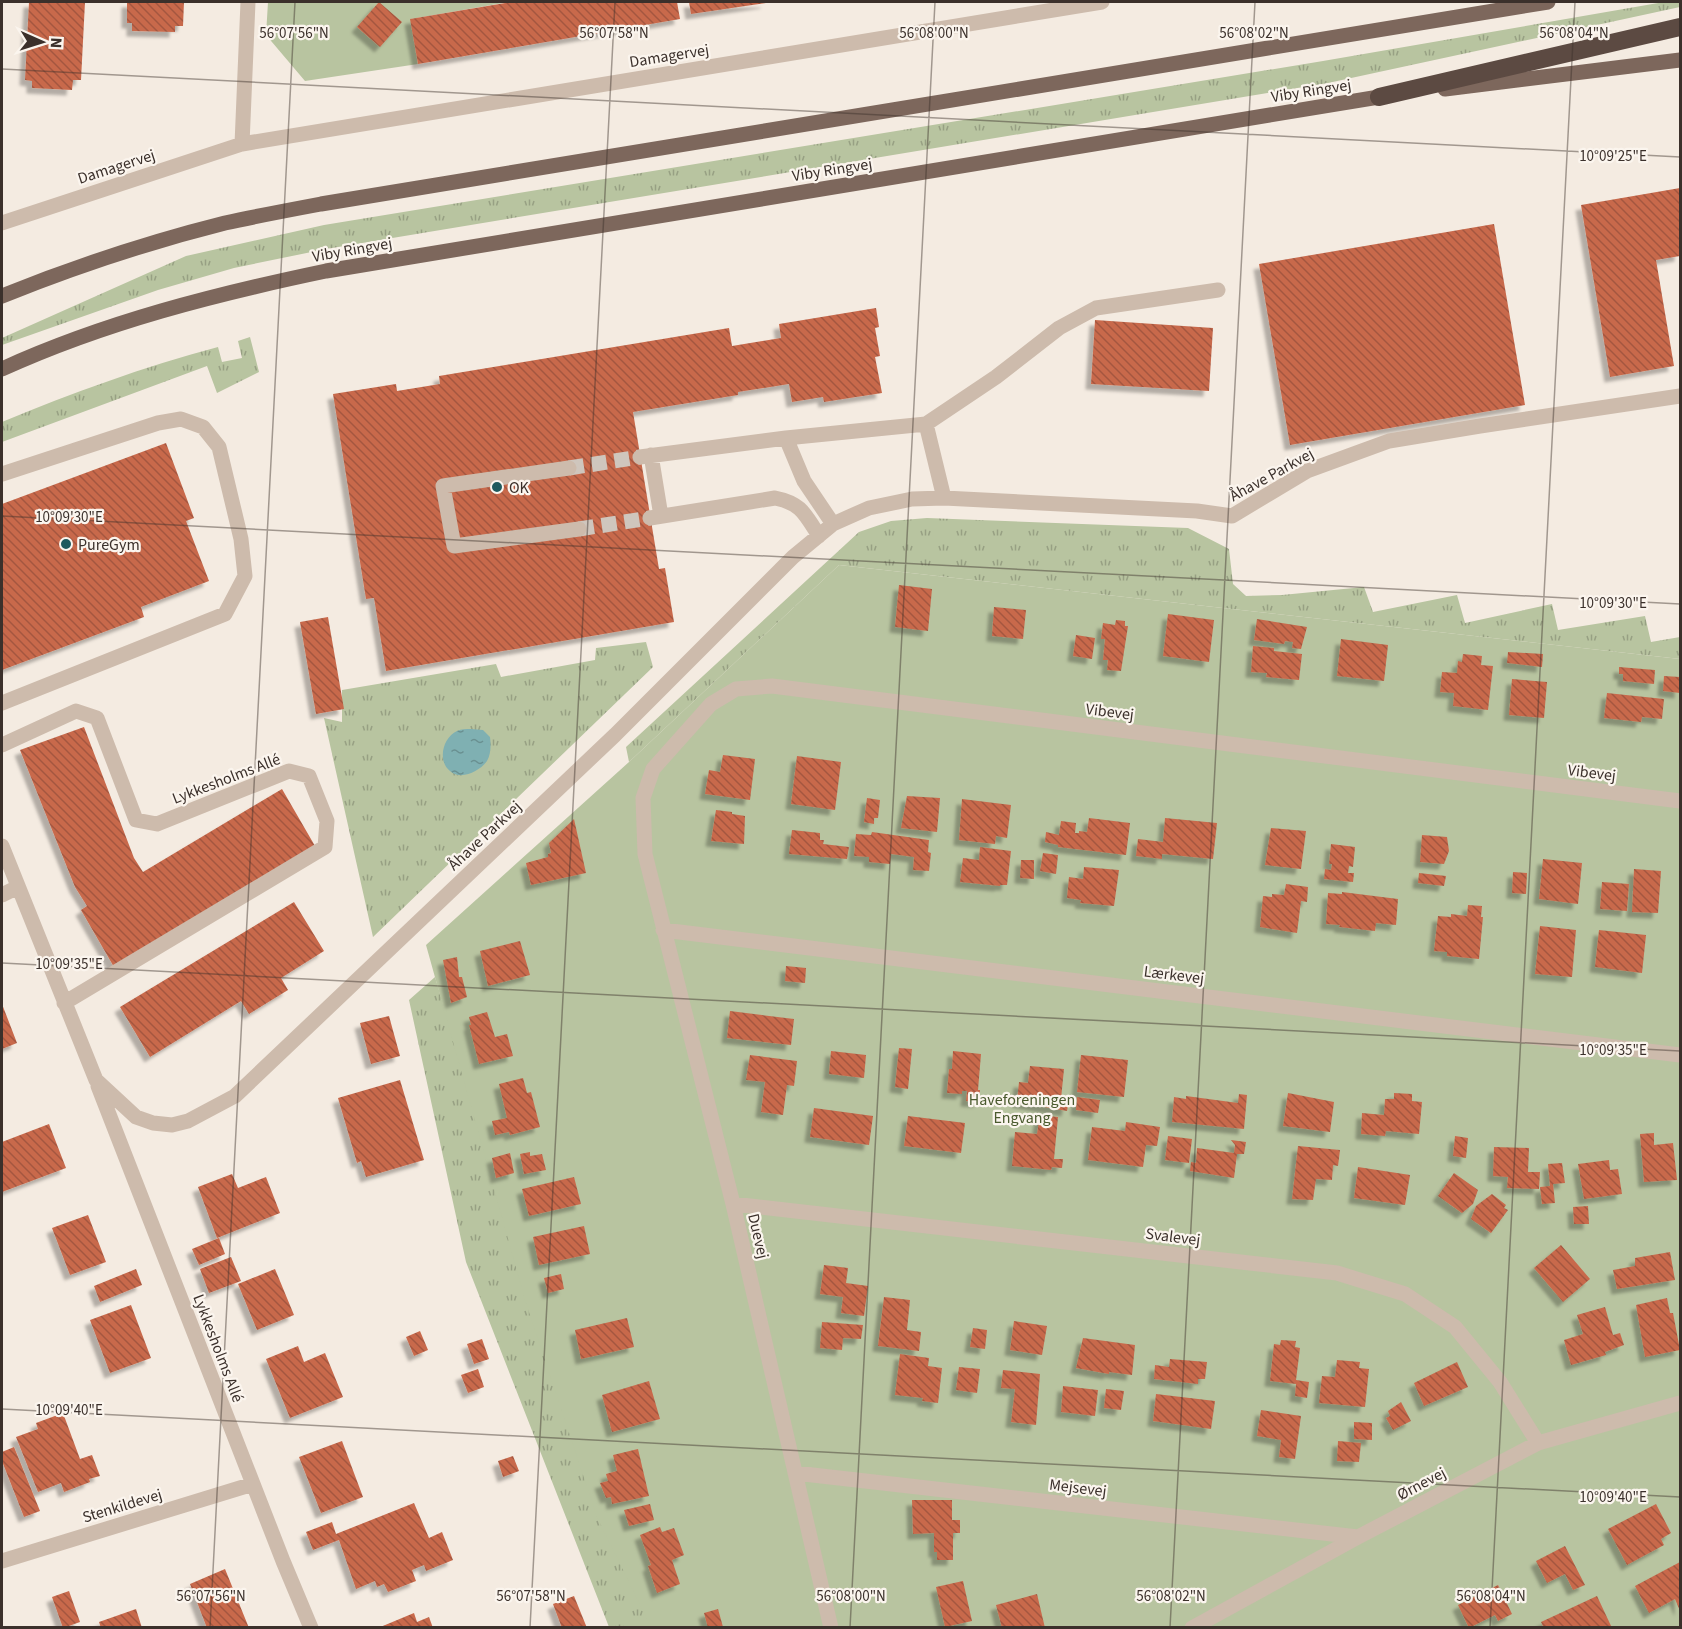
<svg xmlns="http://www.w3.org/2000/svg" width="1682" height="1629" viewBox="0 0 1682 1629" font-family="'Source Sans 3',sans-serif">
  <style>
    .grass { fill: url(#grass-tufts) }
    .green { fill: #b8c4a0 }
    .water { fill: url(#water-ripples) }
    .building { fill: url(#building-back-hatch); filter: url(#shadow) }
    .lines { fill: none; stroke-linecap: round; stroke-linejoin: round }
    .minor-tunnel { stroke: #cfc6bd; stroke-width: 15; stroke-dasharray: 15 8; stroke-linecap: butt }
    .minor { stroke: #cdbbac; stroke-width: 15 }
    .major { stroke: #7d675c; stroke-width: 15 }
    .highway { stroke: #5c4a42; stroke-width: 18 }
    .ticks { fill: none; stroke: #3b302b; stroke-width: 1.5; stroke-opacity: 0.45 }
    .poi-dot { fill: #1f5a5e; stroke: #fbf5ee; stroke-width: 2 }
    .labels { text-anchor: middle; stroke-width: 4.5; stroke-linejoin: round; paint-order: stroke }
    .street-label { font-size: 16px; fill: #3b302b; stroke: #fbf5ee }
    .poi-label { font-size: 16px; fill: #3b302b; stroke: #fbf5ee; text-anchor: start }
    .park-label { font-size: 16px; fill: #4a5a2e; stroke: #fbf5ee }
    .ticks-label { font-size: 15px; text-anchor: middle; fill: #3b302b; stroke: #fbf5ee; stroke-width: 4.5; stroke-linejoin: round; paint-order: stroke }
  </style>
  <defs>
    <pattern id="grass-tufts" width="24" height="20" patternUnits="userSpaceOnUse" patternTransform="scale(1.5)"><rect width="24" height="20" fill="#b8c4a0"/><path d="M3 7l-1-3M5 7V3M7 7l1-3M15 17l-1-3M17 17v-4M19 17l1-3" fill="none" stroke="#97a083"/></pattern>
    <pattern id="water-ripples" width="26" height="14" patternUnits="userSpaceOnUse" patternTransform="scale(1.5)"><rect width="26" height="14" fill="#7fb0b2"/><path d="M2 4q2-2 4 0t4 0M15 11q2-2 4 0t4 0" fill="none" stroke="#699091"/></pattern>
    <pattern id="building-back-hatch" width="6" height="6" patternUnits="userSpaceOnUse" patternTransform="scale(1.5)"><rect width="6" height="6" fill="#c8694b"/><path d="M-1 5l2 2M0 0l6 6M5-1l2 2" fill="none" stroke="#a4573f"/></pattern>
    <filter id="shadow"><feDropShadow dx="-5.5" dy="5.5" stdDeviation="1.5" flood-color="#0004"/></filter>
  </defs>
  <rect width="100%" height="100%" fill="#f4ebe1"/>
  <path class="grass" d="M1664 2H1680V7L1328 83 326 249 234 268 158 290 2 345V338L186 256 324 225 1323 61Z
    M250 337 259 372 217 393 207 366 2 442V422C72 393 143 367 218 347L222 362 242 358 238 341Z
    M927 518 1188 528 1229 549 1233 584 1246 596 1282 595 1364 587 1373 612 1457 595 1465 623 1552 604 1558 630 1645 616 1651 642 1680 637V659L839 565 629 762 626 747 859 532 891 521Z
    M646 642 653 667 373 937 324 718 342 722V690L496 664 501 677 595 660 596 648Z
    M435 977 534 1308 674 1627H609L466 1262 409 1000Z"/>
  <path class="green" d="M268 2H509L411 19 418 64 305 81 266 35Z
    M839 565 1680 659V1627H651L597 1517 526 1303 426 945 629 762Z"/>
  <path class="water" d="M471 729 483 730 490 737C491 745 491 754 487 761 480 771 461 781 450 771 437 761 443 737 457 731 461 729 467 729 471 729Z"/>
  <path class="building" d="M29 2H85L81 80H73L72 90 32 88V81L25 80Z
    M127 2H184L183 26H175V32L132 31V23H127Z
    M379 2 402 22 380 47 357 27Z
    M511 2H677L680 19 418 64 410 19Z
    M689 2H766V3L691 14Z
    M1680 188V256L1656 260 1674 366 1610 377 1581 205Z
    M1494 224 1525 405 1290 445 1259 264Z
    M876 308 879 327 875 328 880 356 875 357 882 393 824 402 823 397 792 402 789 384 738 392V395L633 412 659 569 665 568 674 622 386 671 374 598 366 599 333 394 396 384 397 391 440 384 439 376 729 328 732 346 781 338 779 324Z
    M1095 320 1213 328 1209 391 1091 384Z
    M166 443 194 518 186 521 209 581 141 607 144 617 2 670V504Z
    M899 585 932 589 928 631 895 627Z
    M994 607 1026 610 1023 639 992 636Z
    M1168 614 1214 620 1209 662 1163 656Z
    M328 617 344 709 316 714 300 622Z
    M1257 619 1307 627 1301 649 1292 648 1293 642 1285 641 1284 644 1254 640Z
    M1116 620 1125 621V626H1128L1121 671 1107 670 1108 660H1103L1105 639H1101L1103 623 1115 625Z
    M1076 635 1095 638 1092 659 1073 656Z
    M1341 639 1388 645 1384 681 1337 676Z
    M1253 646 1274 648V651L1302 654 1299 680 1266 677 1267 673 1251 672Z
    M1508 652 1543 654 1542 667 1507 663Z
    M1463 654 1482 656 1481 665 1493 666 1488 710 1453 706 1454 693 1440 692 1442 672 1457 673 1458 661 1462 662Z
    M1619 667 1655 670 1654 684 1623 681V674H1619Z
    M1664 676 1680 677V693L1663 691Z
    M1512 679 1547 682 1544 718 1509 715Z
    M1607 693 1664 699 1662 719 1642 717 1641 722 1604 718Z
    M84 727 134 858 143 872 282 789 315 846 114 967 81 910 87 906 75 887 20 750Z
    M723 755 755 759 750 800 705 794 709 770 720 772Z
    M797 756 841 762 835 810 791 804Z
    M907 796 940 798 937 832 901 828Z
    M867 798 880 800 878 818H874V824L864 822Z
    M962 799 1011 805 1007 838 996 836 995 844 959 840Z
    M716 810 732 812V814L745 816 744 844 711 841Z
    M1089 818 1130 823 1126 855 1058 847V845L1045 842 1046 832 1059 835 1061 821 1076 823 1075 833H1079V831L1087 832Z
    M1165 818 1217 823 1213 859 1162 854V859L1136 856 1138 839 1163 842Z
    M574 819 586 873 531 885 526 863 548 857V854L551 853 549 843Z
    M1271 828 1306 831 1301 869 1265 865Z
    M792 830 820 833V840H824L823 844 849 847 847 859 789 854Z
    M872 832 929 840 928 852 931 853 929 871 913 870 914 857 891 854 890 864 869 862V857L854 856 856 834 871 835Z
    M1422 835 1447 837 1449 851 1444 864 1420 862Z
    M1331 844 1355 847 1353 867 1349 866 1348 873H1354L1353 882 1324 879 1325 869 1331 870 1332 864H1329Z
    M980 847 1011 851 1007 885H1000V886L960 882 963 858 979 860Z
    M1043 853 1058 855 1056 874 1040 871Z
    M1543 859 1582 863 1578 904 1539 899Z
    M1021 860H1034V879L1020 878Z
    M1084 867 1119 870 1114 906 1080 903 1081 900 1067 898 1069 877 1083 879Z
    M1634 869 1661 871 1658 913 1632 912Z
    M1513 872 1527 873 1526 894 1512 893Z
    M1419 873 1446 876 1444 886 1418 883Z
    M1602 882 1629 884 1627 911 1600 909Z
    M1286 884 1308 887 1307 902 1301 901 1297 933 1260 927 1263 896 1272 897V894L1284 895Z
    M1342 892 1398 899 1396 925 1376 923 1375 931 1339 927 1340 925 1326 924 1328 893 1342 894Z
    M294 902 324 951 281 978 288 990 249 1014 241 1001 150 1057 120 1007Z
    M1468 905 1482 906 1481 917H1483L1479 959 1447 956V952L1434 951 1438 916 1451 917V914L1467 916Z
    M1540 926 1576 930 1572 977 1535 974Z
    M1599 930 1646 935 1642 973 1595 967Z
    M520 941 530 975 488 986 480 951Z
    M457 957 459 977H462L467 997 451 1003 443 960Z
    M786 966 806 968 805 983 785 981Z
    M2 1004 17 1043 2 1049Z
    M730 1011 794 1019 791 1045 727 1038Z
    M487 1012 495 1037 507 1034 513 1056 479 1064 469 1025H471L469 1017Z
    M389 1016 400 1056 371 1064 360 1023Z
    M899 1048 912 1049 908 1089 895 1087Z
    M831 1051 866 1055 864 1078 829 1074Z
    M953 1051 981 1054 978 1090H980L979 1102 966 1101 967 1091H962V1094L947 1093 949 1069H952Z
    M750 1055 797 1061 794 1086 787 1085 783 1115 761 1112 765 1082 746 1080Z
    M1081 1055 1128 1060 1124 1097 1077 1092Z
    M1030 1066 1064 1069 1061 1099 1069 1100 1067 1111 1017 1102 1019 1082 1028 1083Z
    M523 1078 527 1093 531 1092 540 1127 510 1135 509 1132 495 1135 492 1121 507 1118 499 1084Z
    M400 1080 424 1160 366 1177 361 1161 357 1163 338 1098Z
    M1288 1093 1334 1102 1330 1132 1283 1126Z
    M1394 1093 1412 1094V1101L1422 1102 1419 1134 1386 1131 1385 1136 1361 1134 1362 1113 1384 1115 1385 1099H1394Z
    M1239 1094 1247 1095 1244 1129 1172 1122 1174 1097 1186 1099V1096L1238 1103Z
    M1077 1097 1100 1100 1098 1113 1076 1110Z
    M814 1108 873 1116 869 1145 810 1137Z
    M1040 1115 1058 1117 1054 1159H1063L1062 1168 1052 1167 1051 1170 1012 1166 1015 1132 1037 1134Z
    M908 1116 965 1123 961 1153 904 1146Z
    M1126 1122 1160 1127 1157 1146 1146 1145 1143 1167 1088 1160 1092 1127 1125 1131Z
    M49 1124 66 1168 2 1192V1142Z
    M1654 1133V1145L1673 1143 1677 1180 1644 1182 1640 1134Z
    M1168 1136 1192 1139 1189 1163 1165 1160Z
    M1455 1136 1468 1138 1466 1158 1453 1156Z
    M1231 1140 1246 1142 1244 1154H1237L1234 1178 1190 1171 1191 1162 1196 1163 1197 1148 1234 1153 1235 1145Z
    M1298 1146 1340 1150 1338 1166 1333 1165 1332 1180 1316 1179 1313 1200 1292 1199Z
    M1494 1147 1529 1148 1528 1172H1540L1539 1189 1507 1188 1508 1177 1493 1176Z
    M530 1152V1156L542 1154 546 1170 524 1174 520 1154Z
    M510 1153 514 1173 496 1178 492 1158Z
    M1609 1160 1610 1170 1618 1169 1622 1194 1584 1199 1578 1164Z
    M1562 1163 1565 1183 1553 1184 1555 1203 1542 1204 1540 1187 1550 1186 1548 1164Z
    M1358 1167 1410 1175 1405 1205 1354 1198Z
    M1454 1173 1478 1190 1473 1204 1462 1213 1438 1196Z
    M232 1174 238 1188 266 1177 280 1213 217 1238 198 1187Z
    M574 1177 581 1204 529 1216 522 1189Z
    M1492 1194 1506 1205 1504 1208 1508 1210 1491 1233 1471 1219 1476 1206Z
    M1588 1206 1589 1224H1574L1573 1207Z
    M88 1215 106 1262 70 1275 52 1228Z
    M584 1226 590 1254 539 1265 533 1237Z
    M219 1238 225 1254 199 1265 192 1249Z
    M1561 1245 1590 1279 1563 1302 1534 1268Z
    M1670 1252 1675 1280 1617 1289 1613 1270 1635 1266V1258Z
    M231 1257 241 1281 209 1293 200 1269Z
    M824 1265 848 1268 846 1283 868 1286 864 1316 841 1313 843 1297 820 1294Z
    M136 1269 142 1285 100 1302 94 1286Z
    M275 1269 294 1315 257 1330 238 1284Z
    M561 1274 564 1289 548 1293 544 1278Z
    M884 1297 910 1300 907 1330 921 1332 919 1351 878 1346Z
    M1667 1298 1670 1313H1673L1680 1350 1645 1357 1636 1305Z
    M131 1305 151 1358 110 1373 90 1320Z
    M1605 1307 1613 1335 1620 1333 1624 1345 1605 1352 1606 1355 1571 1365 1564 1340 1583 1334 1577 1315Z
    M627 1318 634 1347 581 1359 575 1330Z
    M1014 1321 1047 1326 1042 1355 1010 1350Z
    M822 1322 863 1325 861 1339 843 1338 842 1350 820 1348Z
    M973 1328 987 1330 985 1349 970 1347Z
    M420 1331 428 1350 414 1356 406 1337Z
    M1083 1338 1135 1345 1132 1375 1109 1372V1374L1076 1368Z
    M482 1339 489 1359 474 1364 467 1344Z
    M1281 1340 1296 1341 1295 1347 1300 1348 1296 1380 1309 1382 1307 1398 1295 1396 1296 1384 1270 1381 1274 1344 1280 1345Z
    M298 1346 304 1362 325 1353 343 1397 290 1418 266 1359Z
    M900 1354 929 1358 928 1366 942 1368 938 1403 922 1401 923 1398 895 1395Z
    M1170 1359 1207 1362 1205 1379H1198V1384L1154 1379 1155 1365 1169 1367Z
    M1337 1360 1360 1362 1359 1368 1369 1369 1365 1407 1319 1403 1322 1376 1335 1377Z
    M1457 1362 1468 1387 1424 1406 1414 1383Z
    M959 1367 980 1369 977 1393 956 1390Z
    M478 1369 484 1387 468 1393 461 1375Z
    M1003 1370 1040 1374 1036 1425 1011 1422 1015 1389 1001 1388Z
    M649 1381 660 1419 612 1432 602 1395Z
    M1063 1386 1098 1390 1095 1416 1061 1412Z
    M1106 1389 1124 1391 1121 1410 1104 1408Z
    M1156 1394 1215 1401 1211 1429 1153 1421Z
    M1401 1402 1411 1421 1393 1430 1386 1418 1390 1416 1388 1411Z
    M1261 1410 1301 1416 1295 1459 1279 1457 1281 1440 1257 1436Z
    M63 1413 80 1459 92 1455 100 1476 89 1479 90 1482 64 1492 61 1483 38 1492 16 1437 38 1429 36 1423Z
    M1354 1422 1372 1423V1440L1354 1439Z
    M342 1441 363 1497 321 1513 299 1457Z
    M1338 1441 1361 1443 1359 1462 1337 1461Z
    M14 1447 40 1511 24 1517 2 1461V1452Z
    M638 1449 649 1496 612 1504 611 1497 606 1498 600 1483 608 1481 606 1474 617 1471 613 1455Z
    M513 1456 519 1471 503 1477 498 1461Z
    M912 1500H952V1520H960V1533H953V1560H937V1552H934V1533L913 1534Z
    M414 1503 429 1538 442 1532 453 1560 426 1571 424 1565 412 1570 416 1581 388 1592 384 1584 377 1587 375 1581 356 1589 339 1540 313 1550 306 1532 332 1522 336 1534Z
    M650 1504 654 1520 629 1526 624 1510Z
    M1656 1504 1671 1533 1661 1539 1664 1545 1627 1565 1608 1529Z
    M660 1527 662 1532 674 1528 684 1555 672 1560 680 1584 657 1593 648 1566 651 1565 640 1535Z
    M1565 1546 1585 1585 1573 1590 1565 1574 1547 1583 1536 1561Z
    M1680 1562V1611L1675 1599 1649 1613 1635 1586Z
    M225 1569 249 1628H207L190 1584Z
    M963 1581 972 1621 945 1627 936 1587Z
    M1498 1585 1512 1614 1498 1621 1495 1615 1469 1628 1458 1605Z
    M69 1591 80 1622 63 1628 52 1597Z
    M1037 1594 1045 1628H1002L996 1605Z
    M574 1596 587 1628H562L553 1604Z
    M1597 1596 1612 1628H1544L1541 1622Z
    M136 1609 142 1628H101L99 1622Z
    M718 1609 723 1627 708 1628 704 1613Z
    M414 1613 417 1622 429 1617 433 1628H378Z"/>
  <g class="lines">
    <path class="minor-tunnel" d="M569 468 640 457
      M579 529 650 518"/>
    <path class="minor" d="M242 144 248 2
      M2 223 242 144 1102 2
      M926 424 944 498
      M651 455 661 516
      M640 457 786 438
      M569 468 443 486 454 546 579 529
      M2 474 158 423 181 419 203 427 219 447 241 539 245 576 225 614 2 703
      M650 518 775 498C801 503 805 514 819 536
      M833 524 804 481 786 438 926 424 996 377 1059 328 1096 308 1218 290
      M2 745 76 711 97 718 136 820 157 824 289 771 309 776 327 821 325 847 64 1003
      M2 846 96 1080 136 1117 153 1123 172 1125 188 1121 235 1096 615 735 793 557 833 524 869 508 912 499 944 498 1197 511 1232 516 1307 471 1389 441 1480 426 1680 396
      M2 895 18 887
      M663 930 1680 1055
      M98 1086 283 1561 311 1628
      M733 1204 1337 1273 1405 1294 1455 1327 1500 1382 1538 1443
      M795 1473 1358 1537
      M2 1561 253 1484
      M831 1628 733 1204 645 854 643 798 653 769 711 704 736 689 772 686 1680 801
      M1192 1628 1358 1537 1538 1443 1680 1403"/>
    <path class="major" d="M1445 89 1680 60
      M2 296C74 267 149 242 225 223 257 216 289 210 321 204L1548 2
      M2 369C105 322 216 294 326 271L1391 95"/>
    <path class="highway" d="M1379 97 1680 27"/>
  </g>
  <path class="ticks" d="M2 69 1680 157M2 516 1680 604M2 963 1680 1051M2 1409 1680 1497M210 1628 295 2M530 1628 615 2M850 1628 935 2M1170 1628 1255 2M1490 1628 1575 2"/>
  <g class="poi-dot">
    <circle cx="497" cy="487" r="6"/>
    <circle cx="66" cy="544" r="6"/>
  </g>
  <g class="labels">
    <g class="street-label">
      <text transform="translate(669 55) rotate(-9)" y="6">Damagervej</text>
      <text transform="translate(1311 90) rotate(-9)" y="6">Viby Ringvej</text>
      <text transform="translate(116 166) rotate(-18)" y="6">Damagervej</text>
      <text transform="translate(832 169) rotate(-9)" y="6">Viby Ringvej</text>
      <text transform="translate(352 249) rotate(-10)" y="6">Viby Ringvej</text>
      <text transform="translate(1271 474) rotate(-29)" y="6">Åhave Parkvej</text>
      <text transform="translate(1110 711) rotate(7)" y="6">Vibevej</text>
      <text transform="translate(1592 772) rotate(7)" y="6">Vibevej</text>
      <text transform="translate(226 778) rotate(-21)" y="6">Lykkesholms Allé</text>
      <text transform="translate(484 835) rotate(-43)" y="6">Åhave Parkvej</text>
      <text transform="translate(1174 974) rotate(7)" y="6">Lærkevej</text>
      <text transform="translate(759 1236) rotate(77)" y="6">Duevej</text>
      <text transform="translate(1173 1236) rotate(7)" y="6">Svalevej</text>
      <text transform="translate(219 1348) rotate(69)" y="6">Lykkesholms Allé</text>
      <text transform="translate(1421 1483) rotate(-28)" y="6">Ørnevej</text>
      <text transform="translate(1078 1487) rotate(7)" y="6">Mejsevej</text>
      <text transform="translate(122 1505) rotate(-17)" y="6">Stenkildevej</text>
    </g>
    <g class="poi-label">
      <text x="509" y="493">OK</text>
      <text x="78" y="550">PureGym</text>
    </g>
    <g class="park-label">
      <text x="1022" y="1105">Haveforeningen<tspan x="1022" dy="18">Engvang</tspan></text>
    </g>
  </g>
  <g class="ticks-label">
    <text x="294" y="38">56°07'56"N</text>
    <text x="614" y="38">56°07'58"N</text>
    <text x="934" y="38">56°08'00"N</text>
    <text x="1254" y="38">56°08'02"N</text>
    <text x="1574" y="38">56°08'04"N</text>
    <text x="1613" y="161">10°09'25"E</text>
    <text x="69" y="522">10°09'30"E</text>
    <text x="1613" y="608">10°09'30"E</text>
    <text x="69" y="969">10°09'35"E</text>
    <text x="1613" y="1055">10°09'35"E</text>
    <text x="69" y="1415">10°09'40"E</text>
    <text x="1613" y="1502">10°09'40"E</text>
    <text x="211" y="1601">56°07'56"N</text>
    <text x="531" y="1601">56°07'58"N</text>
    <text x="851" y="1601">56°08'00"N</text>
    <text x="1171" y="1601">56°08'02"N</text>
    <text x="1491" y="1601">56°08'04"N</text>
  </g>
  <rect width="1682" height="1629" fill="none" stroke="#3b302b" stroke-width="6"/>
  <g transform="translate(42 42) rotate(93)" stroke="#fbf5ee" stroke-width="4.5" paint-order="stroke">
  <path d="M0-4.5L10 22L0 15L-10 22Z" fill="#3b302b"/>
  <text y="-9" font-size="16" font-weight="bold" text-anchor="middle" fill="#3b302b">N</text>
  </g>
</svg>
